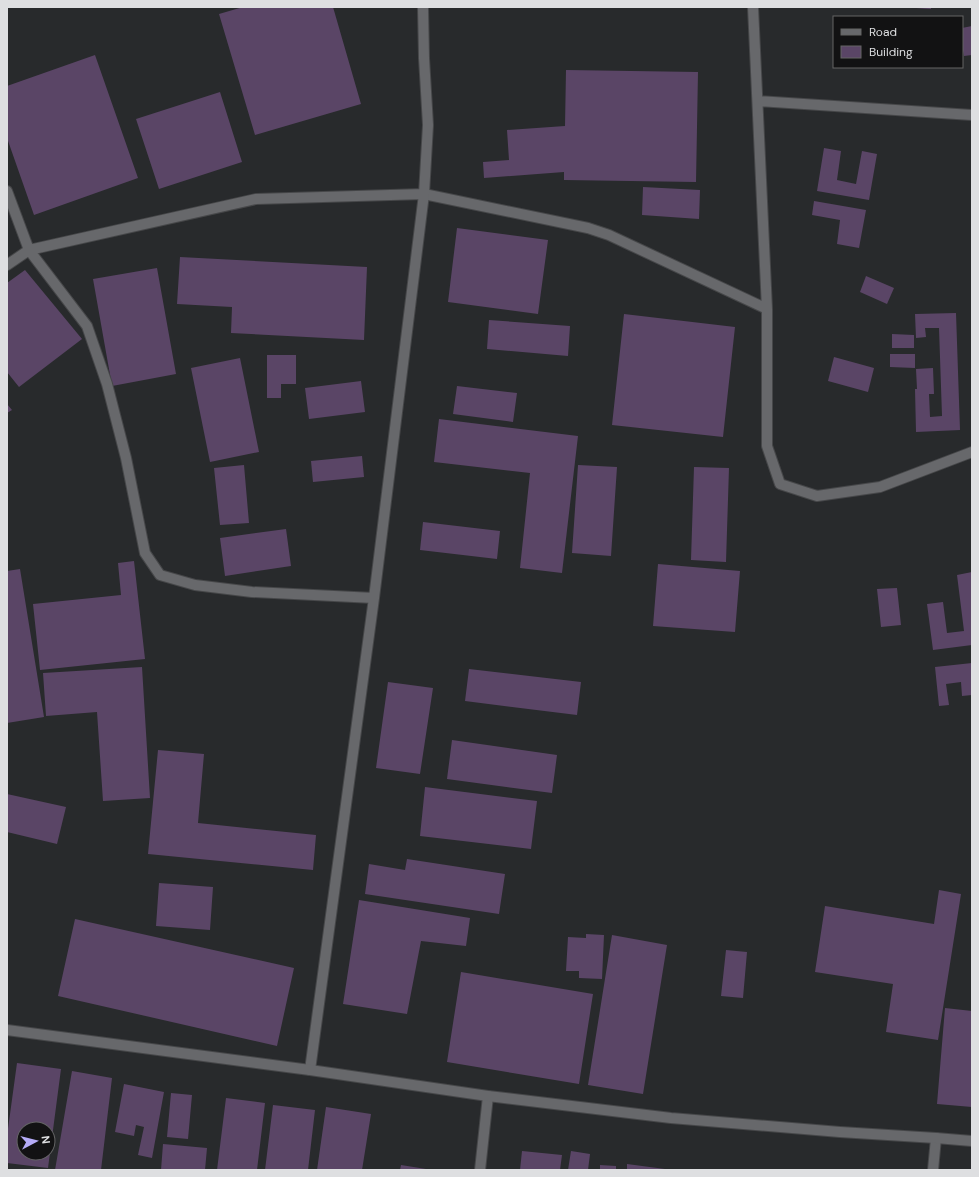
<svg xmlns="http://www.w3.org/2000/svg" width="979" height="1177" viewBox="0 0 979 1177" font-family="'DM Sans',sans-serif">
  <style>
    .building { fill: #5a4566; fill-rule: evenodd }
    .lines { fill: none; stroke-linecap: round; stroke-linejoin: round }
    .service-casing { stroke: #464749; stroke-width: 12 }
    .minor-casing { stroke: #464749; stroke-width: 12 }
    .tertiary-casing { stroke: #464749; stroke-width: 12 }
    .service { stroke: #67686b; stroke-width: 10 }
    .minor { stroke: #67686b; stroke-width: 10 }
    .tertiary { stroke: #67686b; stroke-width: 10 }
  </style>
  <rect width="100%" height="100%" fill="#282a2c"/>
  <path class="building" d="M243 7H333L361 104 255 135 219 14Z
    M916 7H931V9L916 8Z
    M972 26V55L964 56 962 45V28Z
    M95 55 138 178 34 215 7 138V86Z
    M566 70 698 72 696 182 564 180V172L484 178 483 162 509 160 507 130 565 126Z
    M220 92 242 162 159 189 136 119Z
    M824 148 841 151 837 180 856 184 862 151 877 154 869 200 817 191Z
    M643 187 700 190 699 219 642 215Z
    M814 201 866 210 859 248 837 244 840 220 812 215Z
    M457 228 548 240 538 314 448 302Z
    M180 257 367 267 364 340 231 333 232 307 177 304Z
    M157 268 176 374 112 386 93 279Z
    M25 270 82 339 19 387 7 372V283Z
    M866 276 894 288 887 304 860 292Z
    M956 313 960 430 916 432 915 389H917L916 369 933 368 934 394H929L930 417 942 416 939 328H925L926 337 916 338 915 314Z
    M624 314 735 327 723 437 612 425Z
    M489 320 570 326 568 356 487 349Z
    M892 334 914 335V348H892Z
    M890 354H915V368L890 367Z
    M267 355H296V384H281V398H267Z
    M834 357 874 368 868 392 828 381Z
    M240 358 259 452 210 462 191 368Z
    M361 381 365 412 309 419 305 388Z
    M457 386 517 393 513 422 453 414Z
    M7 404 12 410 7 413Z
    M439 419 578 436 562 573 520 568 530 473 434 462Z
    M362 456 364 477 313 482 311 461Z
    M244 465 249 523 220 525 214 468Z
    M578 465 617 467 611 556 572 553Z
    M694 467 729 468 726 562 691 560Z
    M423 522 500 531 497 559 420 550Z
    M286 529 291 566 225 576 220 538Z
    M134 561 145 659 40 670 33 604 121 595 118 563Z
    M658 564 740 571 735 632 653 626Z
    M20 569 44 717 7 723V571Z
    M972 572V645L933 650 927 604 943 602 947 633 964 631 957 575Z
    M897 588 901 625 881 627 877 589Z
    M972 663V695L962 696 961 682 946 684 949 705 939 706 935 667Z
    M142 667 150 798 103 801 97 712 46 716 43 673Z
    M469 669 581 682 577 715 465 701Z
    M388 682 433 688 420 774 376 768Z
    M452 740 557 755 552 793 447 779Z
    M158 750 204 754 198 823 316 835 313 870 148 854Z
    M425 787 537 801 531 849 420 836Z
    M7 794 66 807 57 844 7 832Z
    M407 859 505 874 499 914 365 894 369 864 405 870Z
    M159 883 213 887 210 930 156 926Z
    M939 890 961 894 938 1040 886 1032 893 984 815 972 825 906 934 924Z
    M359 900 470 918 466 946 421 941 407 1014 343 1004Z
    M75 919 294 968 277 1046 58 996Z
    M586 934 604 935 602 979 579 978V971H566L568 937 586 938Z
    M612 935 667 945 643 1094 588 1085Z
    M726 950 747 952 743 998 721 996Z
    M461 972 593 994 579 1084 447 1062Z
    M945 1008 972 1011V1107L937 1104Z
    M17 1063 61 1069 48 1168 7 1163V1136ZM24 1129H48V1153H24Z
    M72 1071 112 1078 101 1170H55Z
    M124 1084 164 1092 152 1158 138 1155 144 1127 136 1125 134 1136 115 1132Z
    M171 1093 192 1095 188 1139 167 1137Z
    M226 1098 265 1103 257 1170H217Z
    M273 1105 315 1110 308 1170H265Z
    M326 1107 371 1114 362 1170H317Z
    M163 1144 207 1148 205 1170H161Z
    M522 1151 562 1155 560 1170H520Z
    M571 1151 590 1154 588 1170H568Z
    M627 1164 665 1169V1170H627Z
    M401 1165 426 1169V1170H400Z
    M600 1165 616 1166V1170H600Z"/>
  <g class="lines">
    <defs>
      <path id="service" d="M753 7 767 309V446L780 484 817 496 880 487 972 452
        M758 101 972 115
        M424 194 588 228 609 235 767 309"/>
      <path id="minor" d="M7 191 29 250 87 326 107 384 126 458 145 553 160 575 195 585 252 592 374 598
        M7 265 29 250 256 199 424 194
        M310 1070 374 598 424 194 428 125 424 58 423 7
        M480 1170 488 1096
        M933 1170 936 1138"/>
      <path id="tertiary" d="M7 1030 310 1070 488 1096 671 1118 840 1132 936 1138 972 1141"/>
    </defs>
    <use href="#service" class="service-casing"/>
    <use href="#minor" class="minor-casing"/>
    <use href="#tertiary" class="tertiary-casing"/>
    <use href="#service" class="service"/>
    <use href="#minor" class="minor"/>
    <use href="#tertiary" class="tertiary"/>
  </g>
  <rect width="979" height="1177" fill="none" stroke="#dedfe1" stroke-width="16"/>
  <rect x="833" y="16" width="130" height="52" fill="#121213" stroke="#646465"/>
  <rect x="841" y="29" width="20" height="6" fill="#67686b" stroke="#646465"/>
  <text x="869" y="36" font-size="12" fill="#dedfe1">Road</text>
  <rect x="841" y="46" width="20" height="12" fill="#5a4566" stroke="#646465"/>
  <text x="869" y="56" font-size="12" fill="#dedfe1">Building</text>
  <g transform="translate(36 1141) rotate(83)"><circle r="19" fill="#121213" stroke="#646465"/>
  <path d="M0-3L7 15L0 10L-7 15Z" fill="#b5acf8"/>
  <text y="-6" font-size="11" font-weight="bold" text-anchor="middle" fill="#dedfe1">N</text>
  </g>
</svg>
